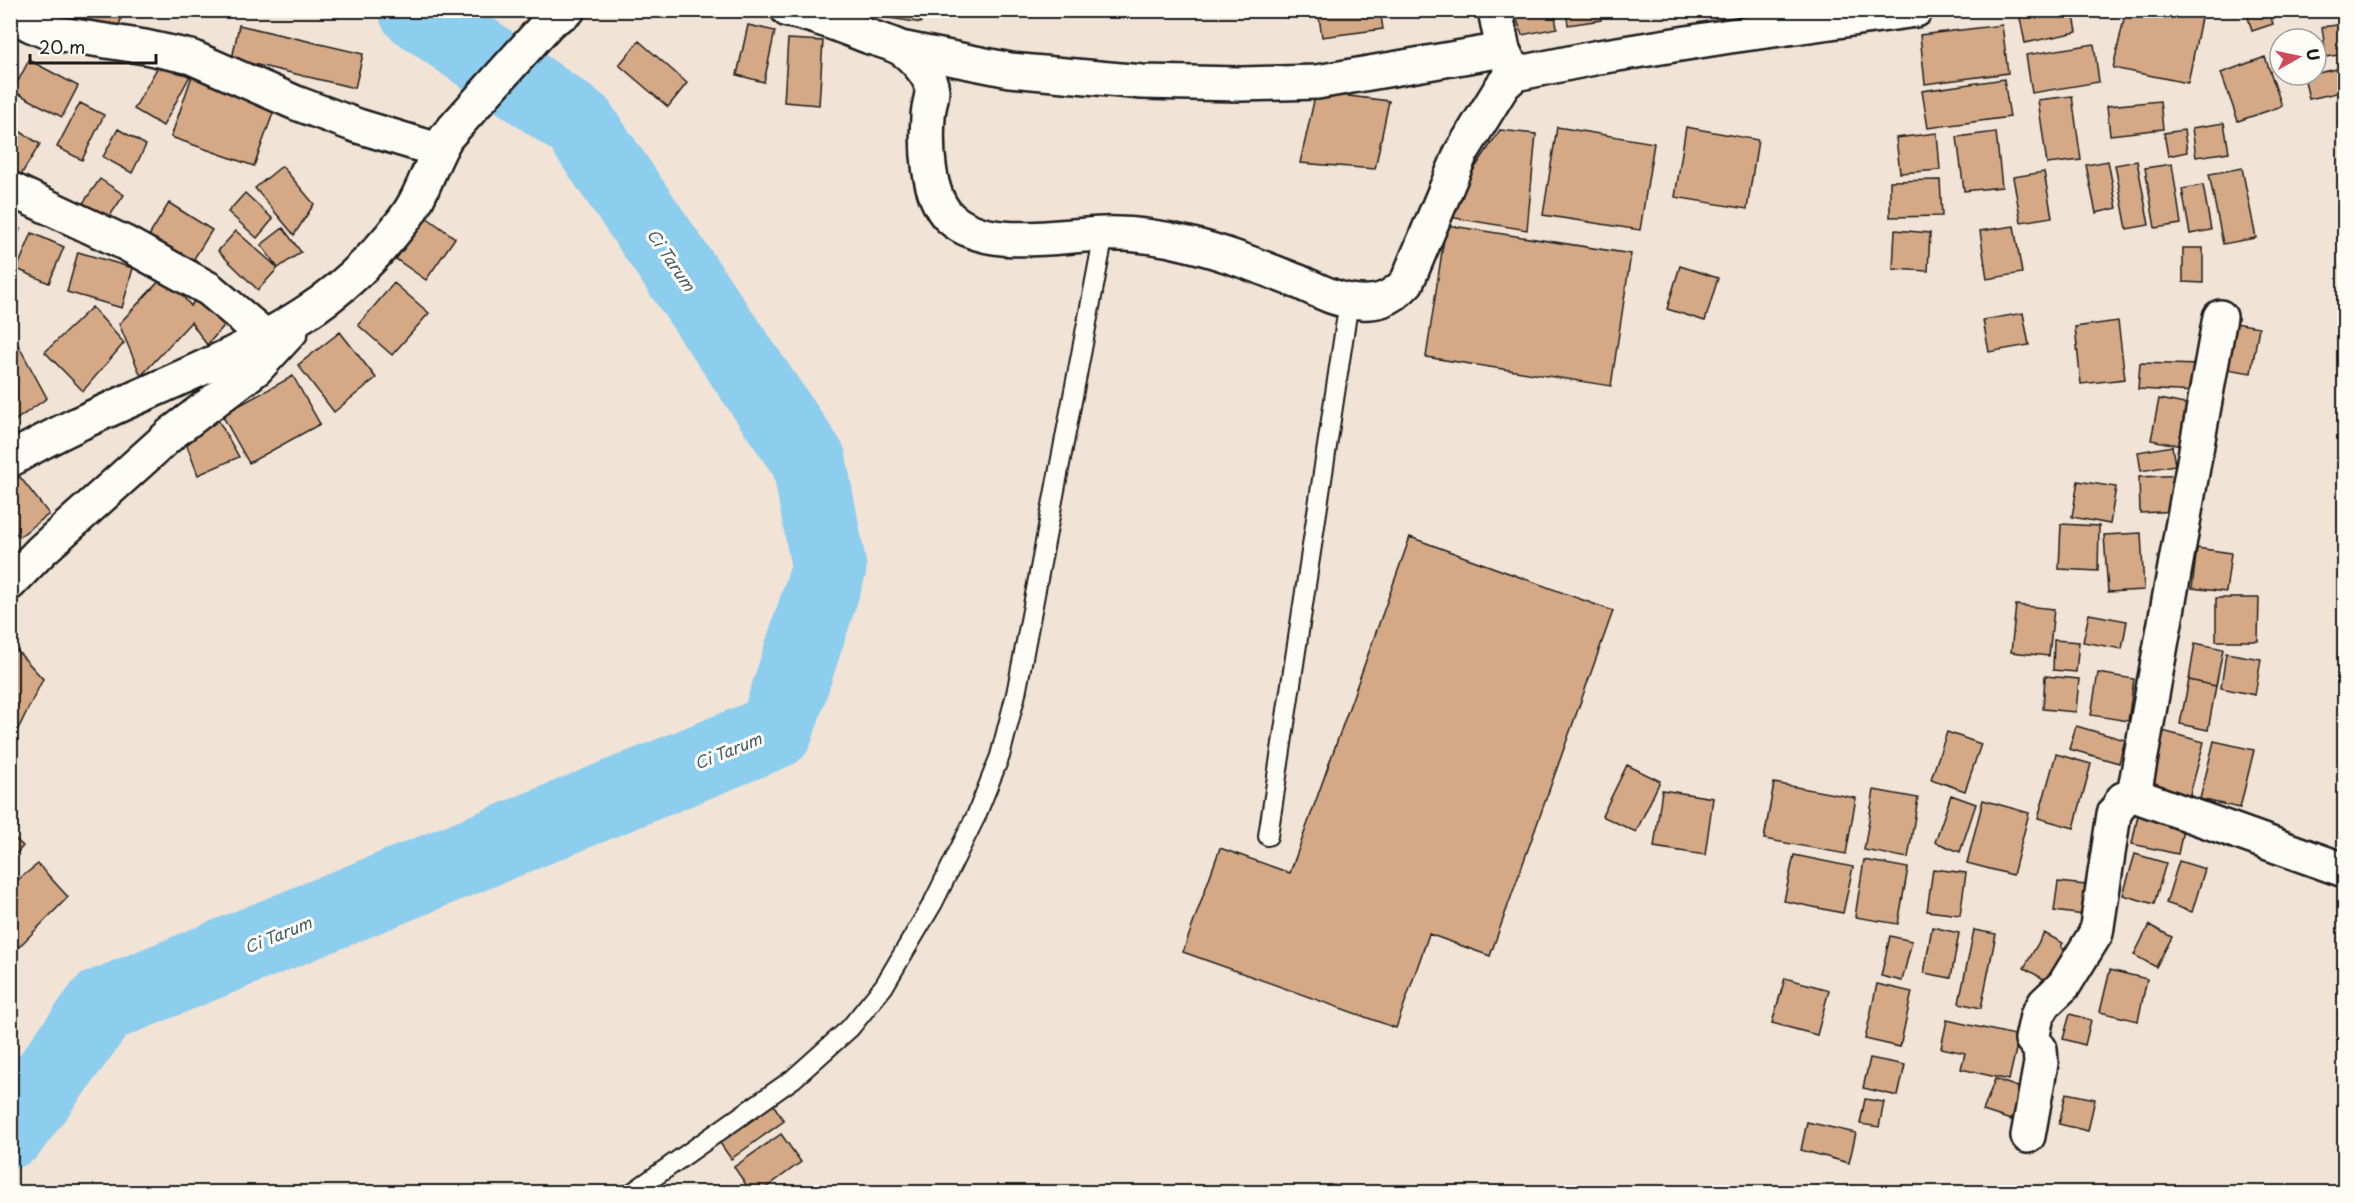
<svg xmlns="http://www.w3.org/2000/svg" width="2355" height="1203" viewBox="0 0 2355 1203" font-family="'Playpen Sans',sans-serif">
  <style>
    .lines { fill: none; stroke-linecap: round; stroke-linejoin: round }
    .river { stroke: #8dcdee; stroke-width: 75 }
    .building { fill: #d5a986; stroke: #1c1c1c; stroke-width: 1.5 }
    .lane-casing { stroke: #1c1c1c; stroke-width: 22 }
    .street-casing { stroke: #1c1c1c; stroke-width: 38 }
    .lane { stroke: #fdfcf7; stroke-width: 18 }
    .street { stroke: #fdfcf7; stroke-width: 33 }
    .labels { text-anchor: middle; stroke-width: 6; stroke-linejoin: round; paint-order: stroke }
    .water-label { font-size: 16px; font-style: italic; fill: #445a66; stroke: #fdfcf7 }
  </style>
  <rect width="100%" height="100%" fill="#f1e3d5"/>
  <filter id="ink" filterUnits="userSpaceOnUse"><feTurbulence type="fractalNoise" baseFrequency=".0167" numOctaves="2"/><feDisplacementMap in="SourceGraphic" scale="12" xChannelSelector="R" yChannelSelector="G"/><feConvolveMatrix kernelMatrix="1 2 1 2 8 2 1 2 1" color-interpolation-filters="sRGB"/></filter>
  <g filter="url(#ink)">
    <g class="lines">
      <path class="river" d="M10 1131 102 1006 776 731 829 568 809 461 579 124 416 10"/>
    </g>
    <path class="building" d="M49 10H123L119 27Z
      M877 10H923L921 23 876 16Z
      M1318 10H1380L1383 29 1322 37Z
      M1514 10H1554L1557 28 1522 35Z
      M1566 10H1600L1601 20 1568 25Z
      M2033 10H2073L2077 32 2025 43 2019 13Z
      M2126 10H2190L2202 13 2188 83 2113 68Z
      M2246 10H2269L2273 24 2252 31Z
      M2306 10H2344V14L2306 16Z
      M2344 24V54L2326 57 2322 27Z
      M239 25 363 54 355 88 232 59Z
      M748 25 775 31 764 82 737 75Z
      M2002 25 2008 73 1925 84 1920 35Z
      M788 39 823 41 819 105 784 102Z
      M639 41 687 83 668 107 619 65Z
      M2094 44 2099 82 2032 93 2026 55Z
      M164 56 192 72 163 126 134 109Z
      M2265 57 2282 106 2238 121 2221 73Z
      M29 60 78 86 62 117 13 91Z
      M2337 69 2341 92 2309 99 2304 76Z
      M193 73 277 102 254 166 171 137Z
      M2004 79 2010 117 1928 128 1922 91Z
      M1316 92 1389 101 1375 169 1300 163Z
      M2072 96 2081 160 2047 164 2038 100Z
      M2160 101 2163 129 2110 135 2107 106Z
      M80 103 104 115 82 160 57 147Z
      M2224 123 2229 152 2196 157 2192 128Z
      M1557 127 1654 143 1640 230 1543 215Z
      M1686 127 1758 140 1747 209 1675 197Z
      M16 129 40 144 19 178 10 173V137Z
      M118 129 146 145 132 173 103 157Z
      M1500 130 1536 134 1527 230 1443 216Z
      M2184 130 2187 152 2168 156 2164 133Z
      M1996 132 2002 187 1964 191 1957 137Z
      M1937 133 1940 170 1900 173 1896 138Z
      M2108 161 2117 208 2096 213 2086 165Z
      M2137 161 2149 225 2127 229 2115 165Z
      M2172 164 2181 224 2155 228 2145 168Z
      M282 166 314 204 294 235 255 188Z
      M2242 168 2256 238 2223 244 2209 174Z
      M2044 172 2052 217 2021 222 2013 177Z
      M100 179 124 195 105 223 81 206Z
      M1940 180 1942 216 1890 217V181Z
      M2203 185 2211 230 2190 234 2182 189Z
      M245 193 273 219 257 238 228 212Z
      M169 203 212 230 190 265 147 239Z
      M426 217 455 238 426 280 396 259Z
      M1446 225 1631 254 1611 386 1426 357Z
      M10 226 20 229 10 259Z
      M2014 226 2022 273 1987 279 1980 231Z
      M283 228 301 252 278 268 261 245Z
      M1895 230 1930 233 1928 271 1893 269Z
      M236 231 278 268 258 290 218 251Z
      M32 233 64 247 49 283 17 269Z
      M2183 248H2203V283L2183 282Z
      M78 252 133 268 122 308 67 292Z
      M1680 266 1718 278 1705 321 1667 309Z
      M165 275 191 306 200 291 230 319 207 345 191 322 141 376 119 324Z
      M394 283 429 313 392 355 358 325Z
      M92 307 124 343 83 391 45 352Z
      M2023 313 2029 345 1989 352 1983 320Z
      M2118 321 2125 379 2081 384 2075 327Z
      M2235 323 2259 327 2251 373 2227 369Z
      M10 330 47 398 10 424Z
      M340 332 376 378 334 412 298 365Z
      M2140 363 2198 365 2197 392 2138 389Z
      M293 376 320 424 249 463 222 415Z
      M2159 399 2190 405 2182 446 2151 440Z
      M217 418 239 457 198 475 183 435Z
      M2172 446 2175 465 2141 471 2138 452Z
      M2186 475 2177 511 2140 513 2139 477Z
      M20 477 49 514 19 537 10 526V484Z
      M2078 481 2116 487 2110 524 2072 517Z
      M2061 524 2099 526 2098 571 2059 569Z
      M2141 533 2144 590 2108 592 2104 535Z
      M1410 537 1613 611 1490 956 1429 934 1396 1028 1183 952 1220 848 1290 873Z
      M2197 548 2231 553 2226 592 2192 588Z
      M2216 598H2259L2258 641H2216Z
      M2016 605 2054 609 2049 656 2011 652Z
      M2089 614 2127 621 2122 649 2083 642Z
      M2054 640 2079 642 2076 672 2053 670Z
      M10 643 43 679 15 735 10 725Z
      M2195 643 2223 649 2216 686 2189 680Z
      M2226 653 2261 659 2255 695 2221 688Z
      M2098 673 2134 679 2128 721 2091 715Z
      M2045 676 2079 679 2076 712 2043 709Z
      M2189 680 2216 686 2208 730 2180 724Z
      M2076 726 2125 740 2119 763 2069 749Z
      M2159 730 2204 742 2186 809 2142 797Z
      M1947 732 1981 744 1965 791 1931 779Z
      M2214 741 2254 750 2240 808 2200 799Z
      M2056 754 2091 764 2074 828 2038 818Z
      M1627 765 1660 781 1636 832 1602 816Z
      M1774 783 1856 798 1846 854 1764 839Z
      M1662 790 1713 798 1705 855 1654 847Z
      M1874 790 1918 798 1908 858 1864 850Z
      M1951 795 1976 804 1960 852 1935 842Z
      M1983 800 2029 813 2013 875 1967 863Z
      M2139 810 2185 820 2178 854 2132 844Z
      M10 834 23 846 10 861Z
      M2135 854 2166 863 2154 904 2123 895Z
      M1794 855 1853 867 1843 913 1784 901Z
      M1864 860 1908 868 1898 924 1855 917Z
      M2179 861 2205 869 2192 912 2166 903Z
      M38 864 68 897 10 956V886Z
      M1933 869 1966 873 1960 915 1927 911Z
      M2058 882 2095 886 2092 916 2054 911Z
      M2149 925 2172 937 2156 967 2134 955Z
      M1932 927 1959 933 1951 978 1924 973Z
      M1974 930 1996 934 1981 1008 1959 1003Z
      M2044 933 2063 943 2061 947 2073 955 2056 986 2024 968Z
      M1890 936 1912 941 1902 981 1881 976Z
      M2110 970 2147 979 2138 1021 2100 1012Z
      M1785 978 1829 990 1817 1035 1772 1023Z
      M1877 984 1912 992 1900 1047 1865 1039Z
      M2070 1014 2091 1020 2085 1045 2063 1039Z
      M1947 1020 2019 1036 2009 1080 1961 1069 1965 1053 1941 1048Z
      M1870 1058 1905 1065 1898 1096 1863 1088Z
      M1995 1079 2023 1089 2011 1120 1983 1111Z
      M2066 1093 2095 1099 2088 1131 2059 1124Z
      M1865 1099 1884 1102 1879 1127 1860 1124Z
      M771 1101 784 1121 731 1159 718 1140Z
      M1807 1122 1856 1133 1849 1163 1801 1150Z
      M781 1134 801 1162 760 1192H751L734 1167Z"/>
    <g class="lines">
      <defs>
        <path id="lane" d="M1268 836 1349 301
          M633 1192 793 1079 850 1028 884 986 933 903 976 816 1000 756 1016 694 1104 234"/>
        <path id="street" d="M788 10C816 15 844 27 870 37 879 40 891 43 900 48 912 55 931 75 932 90 932 99 928 108 928 117 926 146 927 195 949 217 986 252 1057 235 1103 234 1131 233 1160 237 1188 244 1226 253 1263 268 1299 282 1315 289 1333 299 1350 301 1375 305 1391 300 1407 282L1461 153 1503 85 1515 74 1599 57 1730 36 1916 10
          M1495 10 1503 50 1512 69
          M10 13 31 25 48 32 145 47 191 57 296 103 358 126 438 150
          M900 48 1010 70 1142 82 1241 84 1317 82 1503 50
          M10 189 125 243 209 289 266 337
          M10 460C104 404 212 373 304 314 342 290 376 256 403 221 423 196 430 163 447 136L550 21 568 10
          M10 583 41 551 172 433 256 369 291 331
          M2134 795 2220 317
          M2028 1136 2041 1063 2040 1049 2032 1039 2037 1016 2045 1003 2064 985 2096 933 2114 814 2123 799 2134 795 2344 870"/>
      </defs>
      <use href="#lane" class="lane-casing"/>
      <use href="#street" class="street-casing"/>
      <use href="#lane" class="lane"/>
      <use href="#street" class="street"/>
    </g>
  </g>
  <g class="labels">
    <g class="water-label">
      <text transform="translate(671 260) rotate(56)" y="6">Ci Tarum</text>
      <text transform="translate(728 751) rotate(-22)" y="6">Ci Tarum</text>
      <text transform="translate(278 935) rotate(-22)" y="6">Ci Tarum</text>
    </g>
  </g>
  <rect width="2355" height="1203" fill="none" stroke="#fdfcf7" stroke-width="36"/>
  <rect x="18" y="18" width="2319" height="1167" fill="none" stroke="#1c1c1c" stroke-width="2" filter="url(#ink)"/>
  <g transform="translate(2298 57) rotate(81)"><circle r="28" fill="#fdfcf7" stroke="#a3a29f" stroke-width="1.5"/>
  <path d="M0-4.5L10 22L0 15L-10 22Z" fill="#d1495b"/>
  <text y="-9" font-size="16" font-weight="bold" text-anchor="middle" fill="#1c1c1c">U</text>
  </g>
  <path d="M30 54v9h126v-9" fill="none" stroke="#1c1c1c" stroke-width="3"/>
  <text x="39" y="54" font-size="18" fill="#1c1c1c" stroke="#fdfcf7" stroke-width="4.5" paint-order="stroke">20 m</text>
</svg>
